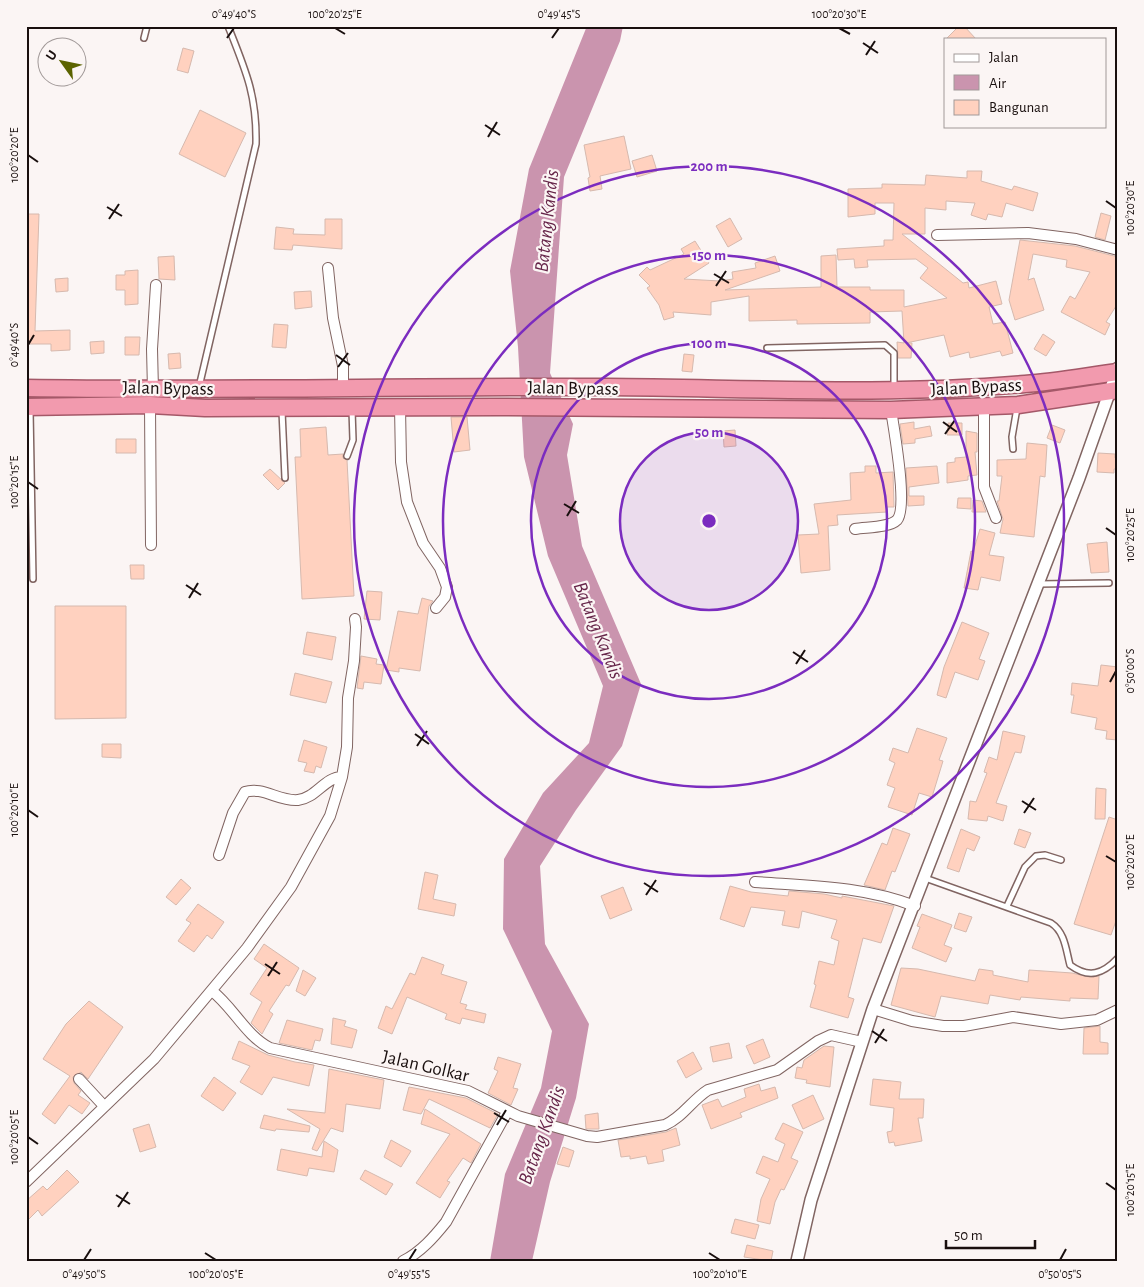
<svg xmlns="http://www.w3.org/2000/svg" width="1144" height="1287" viewBox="0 0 1144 1287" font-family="'Alegreya Sans',sans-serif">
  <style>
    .water { fill: #ca94ae }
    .building { fill: #ffd1bf; stroke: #d6b9ae }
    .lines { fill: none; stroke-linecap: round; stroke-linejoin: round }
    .service-casing { stroke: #816562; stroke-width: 8 }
    .minor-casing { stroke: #816562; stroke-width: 12 }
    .tertiary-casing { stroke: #816562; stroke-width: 14 }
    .trunk-casing { stroke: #a45868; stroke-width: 19 }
    .service { stroke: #fff; stroke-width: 5 }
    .minor { stroke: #fff; stroke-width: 10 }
    .tertiary { stroke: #fff; stroke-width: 11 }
    .trunk { stroke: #f29aae; stroke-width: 16 }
    .ticks { fill: none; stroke: #190f0e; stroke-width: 2 }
    .ring { fill: none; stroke: #7b2cbf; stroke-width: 2.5 }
    .labels { text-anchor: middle; stroke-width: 4.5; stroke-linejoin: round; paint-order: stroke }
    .street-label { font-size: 19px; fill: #190f0e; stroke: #fbf5f4 }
    .water-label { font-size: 20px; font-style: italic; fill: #662549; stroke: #fbf5f4 }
    .centre { fill: #7b2cbf; stroke: #fbf5f4; stroke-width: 2.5 }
    .ring-label { font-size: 15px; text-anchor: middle; font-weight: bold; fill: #7b2cbf; stroke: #fbf5f4; stroke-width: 4.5; stroke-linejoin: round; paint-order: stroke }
    .neatline { fill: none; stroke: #190f0e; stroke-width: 2 }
    .ticks-label { font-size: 12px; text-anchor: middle; fill: #190f0e }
  </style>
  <rect width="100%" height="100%" fill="#fbf5f4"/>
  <path class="water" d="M587 26H623L620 41 564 177 550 373 573 424 567 455 582 546 641 684 622 746 576 810 540 866 545 944 589 1024 576 1098 550 1182 532 1261H490L505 1174 541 1088 552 1031 503 929 504 859 543 793 589 743 603 686 548 556 524 457 518 347 510 271 529 169Z"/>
  <path class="building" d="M959 26H964L976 39H946Z
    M183 48 194 51 188 73 177 70Z
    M200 110 246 133 225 177 179 154Z
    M624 136 631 169 600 176 602 189 590 191 588 178 590 177 584 145Z
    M652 155 657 171 637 177 632 161Z
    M967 171H982L981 181 1012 190 1014 186 1038 193 1033 211 1006 203 1002 217 988 214 986 220 971 215 975 203 946 201V210L925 208V234H902L963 283 968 282 969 288 996 281 1002 304 989 307 993 324 1005 322 1013 353 1002 356 1000 351 970 358 969 352 950 357 944 335 906 343H912L911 358H898L897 342 904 343 902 311 870 312V323L797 324V320L749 321V296L711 302V315L673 312 674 317 664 320 659 305 647 288 650 286 639 275 647 267 650 270 684 254 681 249 695 241 709 263 684 279 720 281 733 279 732 272 756 268 755 263 775 256 780 271 725 290 821 287V256L836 255 837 287H870V290H904V307L947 298 920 278 928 268 916 259 867 260 868 267 855 268 854 259 838 260 837 249 884 246V240H893L894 203H875V214L848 217V189L882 188V184L925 185 926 175 967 178Z
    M1101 213 1111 216 1105 240 1095 237Z
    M26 214H39L35 331 70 330V350L51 351V344H26Z
    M730 218 742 239 728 247 716 226Z
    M325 219H342V249L293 245 292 250 274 249 276 227 294 229 293 234 325 235Z
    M1020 240 1075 246 1118 257V303L1106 322 1110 324 1105 335 1061 312 1070 296 1075 299 1090 272 1066 267 1067 260 1033 254 1028 280 1034 278 1044 310 1015 320 1009 300Z
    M174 256 175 280 159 279 158 257Z
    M138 270V304L125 305V290H116V275H125V271Z
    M68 278V291L56 292 55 279Z
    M311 291 312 307 295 309 294 292Z
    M274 324 288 325 286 348 272 347Z
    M1043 334 1055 342 1046 356 1034 349Z
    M125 337H140L139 355H125Z
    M104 341V353L91 354 90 342Z
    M180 353 181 368 169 369 168 354Z
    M684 354 694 355 692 372 682 371Z
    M451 417H467L470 450 454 452Z
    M914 422V429L930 426 932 436 915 439V443L903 444 900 424Z
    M948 423H962V435H947Z
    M1052 425 1065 430 1060 443 1047 438Z
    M326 427 328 455 343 454V458L347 460 354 596 302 599 295 457H301L300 429Z
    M735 430 736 446 724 447 723 431Z
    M966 431 977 433V452H975L977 475 968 476V480L947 483V463L955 462V458L966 457Z
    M116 439H136V453H116Z
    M1027 443 1047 445 1045 477 1040 476 1034 537 1000 533 1003 519 997 501H999L1002 476H997V460L1026 459Z
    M1098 453 1115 454V458H1118V469H1114V473L1097 472Z
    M865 466H876V473L893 472 894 507H887V512L837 515 838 525 828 526 830 570 801 573 798 535 819 534 814 504 851 500 850 473 865 472Z
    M937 466 939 483 909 487V496H924V505L908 506 906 468Z
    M270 469 285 483 278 490 263 475Z
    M958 498H971V509L957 508Z
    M973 500 982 501 986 512H972Z
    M980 529 995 533 989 555 1004 557 1000 581 981 577 978 590 964 588 971 551 973 552Z
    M1107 542 1109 572 1091 573 1087 544Z
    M130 565H144V579H131Z
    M367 591 382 592 380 620 364 619Z
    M422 598 433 601 429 606 420 671 399 668V672L386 670 398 611 418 614Z
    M55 606H126V718L55 719Z
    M962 622 989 633 979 659 985 661 978 680 955 672 946 698 937 695 944 667Z
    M307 632 336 637 332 660 303 654Z
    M361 656 377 659 376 664 384 665 381 684 364 682 363 689 357 688Z
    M1101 665 1118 667V740L1106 739 1107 731 1095 729 1097 718 1071 713 1074 695H1071L1072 683 1098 686Z
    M295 673 332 682 326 703 290 695Z
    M917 728 947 738 939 760 943 761 932 797 919 793 912 815 888 807 895 788 887 785 895 763 889 760 893 748 908 753Z
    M1003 731 1025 736 1021 753 1015 752 996 803 1007 806 1003 821 988 816 987 821 968 819 970 801 976 802 987 773 984 772 989 757 997 760Z
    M304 740 327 747 321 768 316 766 314 773 304 771 307 763 298 761Z
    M102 744H121V758L102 757Z
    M1096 788 1106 789 1105 819H1095Z
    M1109 817 1118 820V915L1111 935 1074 924Z
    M893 828 910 834 895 872 892 871 885 890 864 885 882 843 887 845Z
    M961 829 980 837 974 851 967 848 959 872 947 868Z
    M1019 829 1031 833 1025 848 1014 844Z
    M425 872 438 875 433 899 456 904 454 916 418 909Z
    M181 879 191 888 176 905 166 897Z
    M730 886 751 892 788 896 789 891 824 894 842 898V896L894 906 881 943 863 938 848 997 854 999 848 1018 810 1007 816 985 814 984 819 961 834 965 839 941 831 938 837 920 802 911 799 928 782 925 785 911 751 907 744 927 720 919Z
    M623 887 632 910 610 919 601 896Z
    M198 904 224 922 212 939 207 935 194 952 178 941 191 923 186 920Z
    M959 913 972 917 966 932 954 928Z
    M922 914 952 925 944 945 952 948 946 962 912 948 920 927 917 926Z
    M264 944 299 968 289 986 286 985 269 1011 273 1014 262 1034 251 1023 262 1002 250 994 267 968 254 959Z
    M422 957 444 965 441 974 467 982 460 1003 467 1005 465 1009 486 1014 484 1023 462 1018 460 1024 445 1019 447 1014 407 997 392 1034 378 1028 386 1006 392 1009 410 973 415 975Z
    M901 968 918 969 975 981 979 969 993 971V975L1028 982 1029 970 1072 973 1089 977 1099 976 1098 999 1070 998V1001L1021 997 1020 1000 990 995 988 1004 941 996 935 1017 891 1005Z
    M303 970 316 978 305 996 296 991Z
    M89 1001 123 1027 88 1079 81 1072 73 1077 74 1083 81 1091 78 1095 90 1103 82 1114 69 1105 55 1124 42 1114 70 1076 43 1059 66 1024Z
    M333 1018 346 1021 344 1026 357 1030 352 1048 331 1044Z
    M287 1020 323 1029 320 1041 315 1040 312 1050 279 1043Z
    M1100 1026V1042L1108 1043V1054H1083L1084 1028Z
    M763 1039 770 1057 754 1064 746 1046Z
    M239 1041 268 1055 295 1062 314 1065 309 1086 273 1077 262 1095 240 1082 250 1066 232 1059Z
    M729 1043 732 1058 713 1062 710 1047Z
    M824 1046 834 1047 830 1087 806 1083 807 1080 795 1078 797 1067 802 1068 804 1060Z
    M693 1052 702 1069 686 1078 677 1061Z
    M498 1057 521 1064 513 1088 518 1089 511 1105 488 1093 498 1071 494 1069Z
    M329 1069 384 1080 380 1109 346 1104 343 1132 331 1128 317 1151 312 1149 320 1129 287 1109 325 1113Z
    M214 1077 236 1093 223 1111 201 1096Z
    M873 1079 901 1082 899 1099H924L923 1118H918L922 1141 895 1146 894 1142 889 1143 887 1132 892 1131 894 1108 870 1105Z
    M759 1084 761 1091 775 1087 778 1098 740 1113 742 1117 711 1129 702 1105 718 1099 722 1107 746 1097 744 1089Z
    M409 1087 466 1098 498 1114 490 1128 429 1099 421 1114 403 1110Z
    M813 1095 824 1119 803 1129 792 1105Z
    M425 1109 481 1144 471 1163 463 1158 447 1181 450 1182 440 1198 416 1183 450 1134 421 1124Z
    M598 1113 599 1129H586L585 1115Z
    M264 1115 310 1126 309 1132 276 1129 275 1131 260 1128Z
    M783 1123 803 1132 791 1158 798 1161 784 1190 781 1189 775 1202 770 1224 757 1221 761 1199 770 1179 756 1173 763 1156 778 1162 785 1144 775 1139Z
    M149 1124 156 1147 140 1152 133 1129Z
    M676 1128 680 1145 662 1150 664 1161 648 1164 646 1156 630 1159V1156L621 1157 618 1140 666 1132Z
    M391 1140 411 1151 401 1167 384 1157Z
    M324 1141 338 1150 334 1172 309 1168 307 1176 277 1170 281 1149 322 1157Z
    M563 1147 574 1151 569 1167 557 1164Z
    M67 1170 79 1182 42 1216 38 1210 26 1222V1201L43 1186 47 1190Z
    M365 1170 393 1184 386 1195 360 1179Z
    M735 1219 759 1225 755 1239 731 1233Z
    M747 1245 773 1251 771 1261 744 1257Z"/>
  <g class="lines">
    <defs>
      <path id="service" d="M144 38 147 26
        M767 348 885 345 894 353V387
        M199 387 256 144C257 96 246 71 228 26
        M30 410 33 579
        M282 411 285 478
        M1013 449 1012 437 1017 408
        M347 456 353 440 352 410
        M1038 584 1109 583
        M925 878 1051 923C1065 932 1066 950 1070 965 1089 979 1103 974 1118 958
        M1007 906 1025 867 1036 856 1045 855 1061 860"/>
      <path id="minor" d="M937 235 1028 233 1076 239 1118 250
        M328 268 333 318 343 366V388
        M153 390 152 349 156 285
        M150 405 151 545
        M400 407 401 462 407 502 423 543 440 568 447 587 445 597 436 608
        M984 408V487L996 518
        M855 529C866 527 889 528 897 520 908 508 894 429 891 410
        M219 855 233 813 245 792C262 786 280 802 298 800 316 798 325 777 342 777
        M755 882C809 886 863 886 915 906
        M212 991C233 1007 246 1036 270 1048L468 1091 518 1116 587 1136 597 1137 665 1125C683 1117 692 1100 708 1090L777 1070 818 1041 831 1035 862 1042
        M873 1009 912 1021 943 1026H964L1013 1017 1061 1024 1097 1020 1118 1010
        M79 1079 104 1106
        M26 1182 154 1059 247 948 291 887 330 816 342 777 347 747 348 698 354 661 356 627 355 619
        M403 1261C421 1252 434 1237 446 1222L507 1112"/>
      <path id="tertiary" d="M797 1261 811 1200 873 1009 1079 478 1118 368"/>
      <path id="trunk" d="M26 388C220 391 414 386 608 387 747 388 886 396 1025 384 1056 382 1087 376 1118 372
        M26 407 150 405 205 408 500 407 891 410 1018 405 1118 390"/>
    </defs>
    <use href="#service" class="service-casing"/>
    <use href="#minor" class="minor-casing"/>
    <use href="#tertiary" class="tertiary-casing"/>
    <use href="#trunk" class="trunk-casing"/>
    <use href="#service" class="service"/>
    <use href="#minor" class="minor"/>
    <use href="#tertiary" class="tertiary"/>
    <use href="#trunk" class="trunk"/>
  </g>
  <path class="ticks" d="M335 28 345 34M839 28 850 34M227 38 234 28M552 38 559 28M863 43 878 53M866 55 875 41M485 125 500 135M488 137 497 122M28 155 38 162M1106 201 1116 208M107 207 122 216M109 219 119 204M714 274 729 283M716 286 726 271M28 345 34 335M336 355 350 365M338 367 348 353M943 422 957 432M945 434 955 420M28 482 38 489M564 504 579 513M567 516 576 501M1106 528 1116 535M186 585 201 595M189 598 198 583M793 652 808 662M796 664 805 650M1110 682 1116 671M415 734 429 744M417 746 427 731M1022 801 1036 810M28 810 38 817M1024 813 1034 798M1106 856 1116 862M644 883 658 892M646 895 656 880M265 964 280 974M268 976 277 962M872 1031 887 1041M875 1043 884 1029M494 1113 509 1122M497 1125 506 1110M28 1137 38 1144M1106 1183 1116 1190M116 1195 130 1204M118 1207 128 1192M205 1253 216 1260M709 1253 720 1260M84 1260 91 1249M409 1260 416 1249M1060 1260 1066 1249"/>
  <circle cx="709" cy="521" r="89" fill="#7b2cbf" fill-opacity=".12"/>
  <g class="ring">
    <circle cx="709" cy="521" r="89"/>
    <circle cx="709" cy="521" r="178"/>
    <circle cx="709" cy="521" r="266"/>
    <circle cx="709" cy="521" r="355"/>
  </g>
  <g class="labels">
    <g class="street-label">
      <text transform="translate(976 386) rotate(-3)" y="7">Jalan Bypass</text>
      <text transform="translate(168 387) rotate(1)" y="7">Jalan Bypass</text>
      <text transform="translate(573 387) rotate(1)" y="7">Jalan Bypass</text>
      <text transform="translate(426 1065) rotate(13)" y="7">Jalan Golkar</text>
    </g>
    <g class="water-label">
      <text transform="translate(546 221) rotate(-84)" y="7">Batang Kandis</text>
      <text transform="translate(599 630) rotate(68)" y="7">Batang Kandis</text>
      <text transform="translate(541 1135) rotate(-70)" y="7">Batang Kandis</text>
    </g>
  </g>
  <circle cx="709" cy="521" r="8" class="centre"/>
  <g class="ring-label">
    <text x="709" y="171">200 m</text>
    <text x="709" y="260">150 m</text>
    <text x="709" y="348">100 m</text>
    <text x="709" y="437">50 m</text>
  </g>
  <rect width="1144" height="1287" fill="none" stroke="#fbf5f4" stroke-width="55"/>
  <rect x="944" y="38" width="162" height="90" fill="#fbf5f4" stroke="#a19998"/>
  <rect x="954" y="54" width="25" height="8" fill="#ffffff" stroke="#a19998"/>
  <text x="989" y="62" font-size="15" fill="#190f0e">Jalan</text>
  <rect x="954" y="75" width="25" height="15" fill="#ca94ae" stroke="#a19998"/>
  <text x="989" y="88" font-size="15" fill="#190f0e">Air</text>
  <rect x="954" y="100" width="25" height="15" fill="#ffd1bf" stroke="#a19998"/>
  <text x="989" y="112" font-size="15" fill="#190f0e">Bangunan</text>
  <g transform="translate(62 62) rotate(303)"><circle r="24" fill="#fbf5f4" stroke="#a19998"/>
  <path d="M0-4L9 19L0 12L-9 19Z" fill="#5b6300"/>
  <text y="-8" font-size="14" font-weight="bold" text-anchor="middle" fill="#190f0e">U</text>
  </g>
  <path d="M946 1240v8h89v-8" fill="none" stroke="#190f0e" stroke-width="2.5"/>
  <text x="954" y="1240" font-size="15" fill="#190f0e" stroke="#fbf5f4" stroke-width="4" paint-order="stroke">50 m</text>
  <rect x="28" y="28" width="1088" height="1232" class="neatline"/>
  <g class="ticks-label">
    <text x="234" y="18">0°49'40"S</text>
    <text x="335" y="18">100°20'25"E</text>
    <text x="559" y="18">0°49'45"S</text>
    <text x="839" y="18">100°20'30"E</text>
    <text transform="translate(14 155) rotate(-90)" y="4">100°20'20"E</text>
    <text transform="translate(1130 208) rotate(-90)" y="4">100°20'30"E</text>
    <text transform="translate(14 345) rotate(-90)" y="4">0°49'40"S</text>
    <text transform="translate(14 482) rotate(-90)" y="4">100°20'15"E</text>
    <text transform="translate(1130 535) rotate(-90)" y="4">100°20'25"E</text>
    <text transform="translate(1130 671) rotate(-90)" y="4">0°50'00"S</text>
    <text transform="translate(14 810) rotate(-90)" y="4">100°20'10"E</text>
    <text transform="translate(1130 862) rotate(-90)" y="4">100°20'20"E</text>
    <text transform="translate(14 1137) rotate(-90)" y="4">100°20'05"E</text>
    <text transform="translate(1130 1190) rotate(-90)" y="4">100°20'15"E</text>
    <text x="84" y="1278">0°49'50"S</text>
    <text x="216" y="1278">100°20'05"E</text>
    <text x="409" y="1278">0°49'55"S</text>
    <text x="720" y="1278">100°20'10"E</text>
    <text x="1060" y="1278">0°50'05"S</text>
  </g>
</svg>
